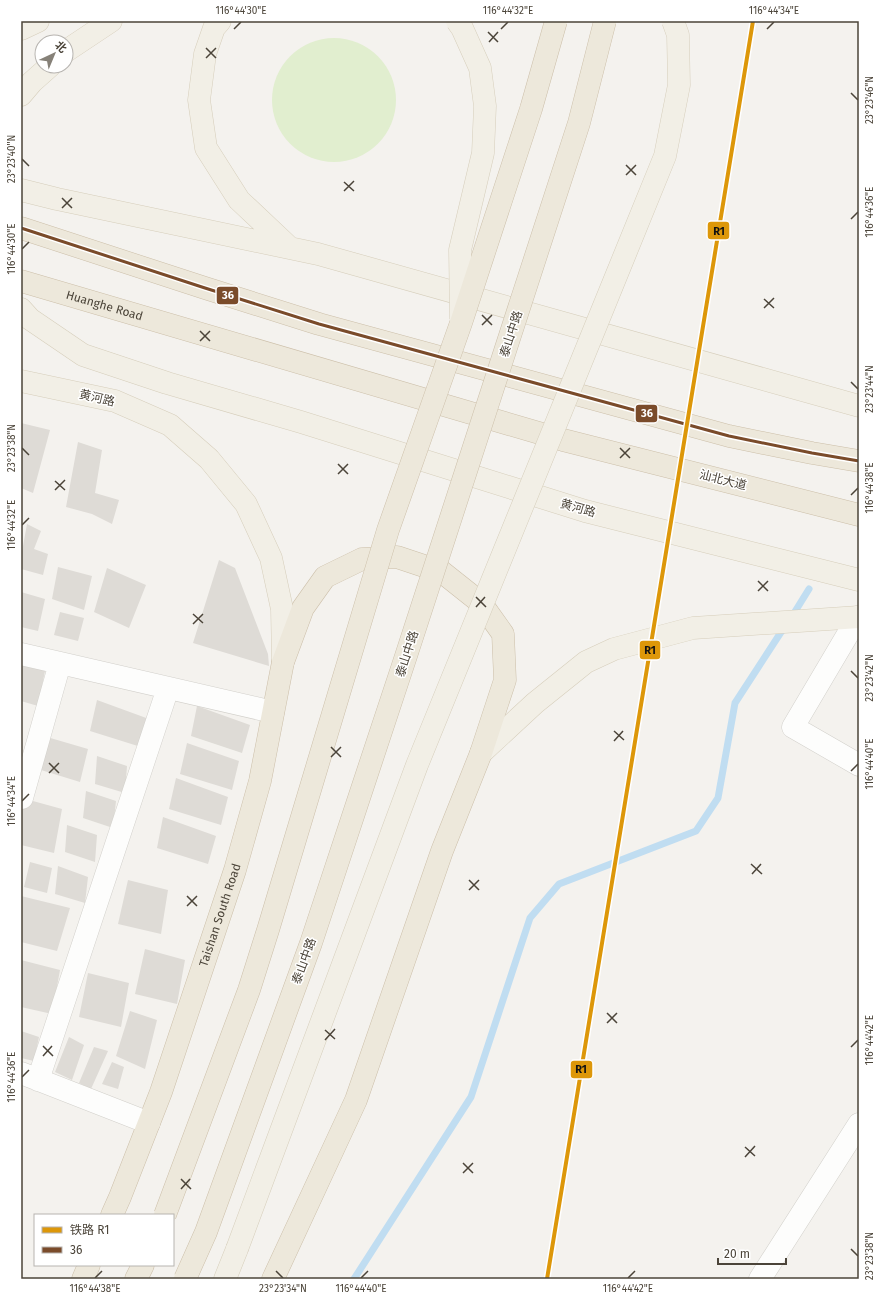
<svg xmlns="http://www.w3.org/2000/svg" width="880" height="1300" viewBox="0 0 880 1300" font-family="'Fira Sans','Noto Sans SC',sans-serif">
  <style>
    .green { fill: #e1eecf }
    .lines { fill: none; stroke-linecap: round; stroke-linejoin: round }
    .stream { stroke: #c0ddf1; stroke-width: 7 }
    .building { fill: #dedbd6 }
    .minor-casing { stroke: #d2d0cb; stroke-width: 23 }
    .major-casing { stroke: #d6cebb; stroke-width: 23 }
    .highway-casing { stroke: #ccbfa9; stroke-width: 23 }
    .minor { stroke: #fdfdfc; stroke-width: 22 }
    .major { stroke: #f2efe6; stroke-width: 22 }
    .highway { stroke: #ede8db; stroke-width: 22 }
    .major-bridge-casing { stroke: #d6cebb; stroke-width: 23; stroke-linecap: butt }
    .highway-bridge-casing { stroke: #ccbfa9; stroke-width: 23; stroke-linecap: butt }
    .major-bridge { stroke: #f2efe6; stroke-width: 22 }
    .highway-bridge { stroke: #ede8db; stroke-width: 22 }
    .bus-1-casing { stroke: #fff; stroke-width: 6 }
    .bus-1 { stroke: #7a4b2a; stroke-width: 3 }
    .rail-1-casing { stroke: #fff; stroke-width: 7 }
    .rail-1 { stroke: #dd9709; stroke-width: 4 }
    .ticks { fill: none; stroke: #4b4439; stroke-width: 1.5 }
    .labels { text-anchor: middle; stroke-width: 3; stroke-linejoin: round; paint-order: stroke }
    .street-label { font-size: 12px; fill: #4b4439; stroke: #fff }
    .line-badge { stroke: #fff; stroke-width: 1.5 }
    .badge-label { font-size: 11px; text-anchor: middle; font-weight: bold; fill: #fff }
    .pale-badge-label { font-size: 11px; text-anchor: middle; font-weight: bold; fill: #111 }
    .neatline { fill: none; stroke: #4b4439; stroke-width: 1.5 }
    .ticks-label { font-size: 10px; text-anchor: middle; fill: #4b4439 }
  </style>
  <rect width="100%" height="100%" fill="#f4f2ee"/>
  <path class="green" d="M272 100a62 62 0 1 1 124 0a62 62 0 1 1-124 0Z"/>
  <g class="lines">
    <path class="stream" d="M791 618 809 589
      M354 1279 471 1097 530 918 559 884 696 831 718 798 735 703 785 626"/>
  </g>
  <path class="building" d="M21 423 50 430 33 493 21 488Z
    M78 442 102 450 95 493 119 500 112 524 92 514 66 507Z
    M27 524 41 531 34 549 48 554 43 575 21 569V557Z
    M219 560 235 568 268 654 269 666 193 643Z
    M58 567 92 576 84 610 52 599Z
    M107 568 146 585 129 628 94 612Z
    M21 592 45 599 38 631 21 627Z
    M60 612 84 618 78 641 54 635Z
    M21 661 45 671 38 706 21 701Z
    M97 700 149 719 141 747 90 731Z
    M197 706 250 725 242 753 191 736Z
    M47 737 88 749 80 782 41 770Z
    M187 743 239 761 232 790 180 774Z
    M97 756 127 766 125 793 95 784Z
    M176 778 228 797 221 825 169 809Z
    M86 791 116 801 113 828 83 818Z
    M22 798 62 809 54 853 21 845Z
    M163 817 216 836 208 864 157 848Z
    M67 825 97 835 95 862 65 852Z
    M30 862 52 868 47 893 24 887Z
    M58 866 88 877 85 903 55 894Z
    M128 880 168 890 161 934 118 924Z
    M21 896 70 908 57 951 21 942Z
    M145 949 185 960 177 1004 135 994Z
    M21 960 60 970 52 1014 21 1007Z
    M88 973 129 983 121 1027 79 1017Z
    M130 1011 157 1020 145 1069 116 1056Z
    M21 1031 39 1037 34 1061 21 1058Z
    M69 1037 84 1045 72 1080 55 1072Z
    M94 1047 108 1051 91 1089 79 1083Z
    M112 1062 124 1067 118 1089 102 1084Z"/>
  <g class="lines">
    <defs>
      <path id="minor" d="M858 617 793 727 859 765
        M21 654 273 712
        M22 798 60 663
        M21 1073 149 1123
        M38 1080 168 688
        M760 1279 859 1124"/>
      <path id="major" d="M220 21 214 28 205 54 199 100 206 148 239 200 290 248
        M21 29 38 21
        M66 51 111 21
        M21 95 32 82 50 66
        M21 190 57 199 318 254 859 406
        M21 309 30 319 83 355 167 383 301 422 585 511 859 580
        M21 381 115 401 170 425 209 459 246 504 271 558 282 609 283 662
        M481 753 535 703 586 662 614 649 693 628 859 617
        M225 1279 237 1249"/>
      <g id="highway">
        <path d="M21 228 205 288 319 324 729 436 812 453 859 461"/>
        <path id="s1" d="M21 281 563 440 859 515"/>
        <path id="s2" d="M112 1215 120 1197 161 1092 235 870 260 781 283 662 303 608 325 577 362 559 397 557 442 572 481 603 503 634 505 680 481 753 442 851 356 1100 273 1279"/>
        <path d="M83 1279 89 1265"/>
        <path d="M136 1279 143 1265"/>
      </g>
    </defs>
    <use href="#minor" class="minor-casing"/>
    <use href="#major" class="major-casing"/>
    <use href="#highway" class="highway-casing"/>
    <use href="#minor" class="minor"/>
    <use href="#major" class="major"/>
    <use href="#highway" class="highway"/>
    <defs>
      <path id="major-bridge" d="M457 21 462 28 480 68 485 106 483 153 460 250 461 319
        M237 1249 417 765 665 156 679 85 678 35 673 21"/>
      <path id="highway-bridge" d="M165 1215 249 990 268 930 388 530 461 323 531 109 556 21
        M185 1279 206 1232 311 943 406 656 579 123 605 21"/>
    </defs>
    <use href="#major-bridge" class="major-bridge-casing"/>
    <use href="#highway-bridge" class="highway-bridge-casing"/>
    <use href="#major-bridge" class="major-bridge"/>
    <use href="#highway-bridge" class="highway-bridge"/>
    <defs>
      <path id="bus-1" d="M21 228 205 288 319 324 729 436 812 453 859 461"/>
    </defs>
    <use href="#bus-1" class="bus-1-casing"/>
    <use href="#bus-1" class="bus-1"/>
    <defs>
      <path id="rail-1" d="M547 1279 753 21"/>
    </defs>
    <use href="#rail-1" class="rail-1-casing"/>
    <use href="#rail-1" class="rail-1"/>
  </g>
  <path class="ticks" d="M234 29 241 22M501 29 508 22M767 29 774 22M488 32 498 42M489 42 498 32M206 48 216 58M206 58 216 48M851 93 858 100M22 159 29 166M626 165 636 175M626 175 636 165M344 182 354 191M344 191 354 181M62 198 72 208M62 208 72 198M851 219 858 212M22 249 29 242M764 299 774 308M764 308 774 298M482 315 492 325M482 325 492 315M200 331 210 341M200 341 210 331M851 382 858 389M22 448 29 455M620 448 630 458M620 458 630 448M338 464 348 474M338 474 348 464M55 481 65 490M55 490 65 480M851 495 858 488M22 525 29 518M758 581 768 591M758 591 768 581M476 597 486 607M476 607 485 597M193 614 203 623M193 624 203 614M851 671 858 678M614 731 624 740M614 741 623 731M331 747 341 757M331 757 341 747M49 763 59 773M851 771 858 764M49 773 59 763M22 801 29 794M751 864 762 874M752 874 761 864M469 880 479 890M469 890 479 880M187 896 197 906M187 906 197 896M607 1013 617 1023M607 1023 617 1013M325 1030 335 1039M325 1040 335 1029M43 1046 53 1056M851 1047 858 1040M43 1056 52 1046M22 1077 29 1070M745 1147 755 1156M745 1157 755 1146M463 1163 473 1173M463 1173 473 1163M181 1179 191 1189M181 1189 190 1179M851 1249 858 1256M276 1271 283 1278M95 1278 102 1271M361 1278 368 1271M628 1278 635 1271"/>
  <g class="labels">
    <g class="street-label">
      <text dy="4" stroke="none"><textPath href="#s1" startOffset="87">Huanghe Road</textPath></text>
      <text transform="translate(511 334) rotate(-72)" y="4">泰山中路</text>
      <text transform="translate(97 398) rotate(13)" y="4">黄河路</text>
      <text transform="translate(723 480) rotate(14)" y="4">汕北大道</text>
      <text transform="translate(578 508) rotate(16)" y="4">黄河路</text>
      <text transform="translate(407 654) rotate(-72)" y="4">泰山中路</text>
      <text dy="4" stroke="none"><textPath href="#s2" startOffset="319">Taishan South Road</textPath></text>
      <text transform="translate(304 961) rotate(-70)" y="4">泰山中路</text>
    </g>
  </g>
  <g class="line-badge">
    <rect x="707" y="221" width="23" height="19" rx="4" fill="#dd9709"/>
    <rect x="216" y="286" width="23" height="19" rx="4" fill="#7a4b2a"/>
    <rect x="635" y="404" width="23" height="19" rx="4" fill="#7a4b2a"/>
    <rect x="639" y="640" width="22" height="20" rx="4" fill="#dd9709"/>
    <rect x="570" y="1060" width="23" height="19" rx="4" fill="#dd9709"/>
  </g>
  <g class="badge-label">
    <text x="228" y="299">36</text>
    <text x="647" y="417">36</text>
  </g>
  <g class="pale-badge-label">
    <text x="719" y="235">R1</text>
    <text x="650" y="654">R1</text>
    <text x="581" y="1073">R1</text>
  </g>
  <rect width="880" height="1300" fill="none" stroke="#ffffff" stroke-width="44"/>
  <rect x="34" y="1214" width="140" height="52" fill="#ffffff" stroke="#b7b4b0"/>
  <rect x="42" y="1227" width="20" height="6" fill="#dd9709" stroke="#b7b4b0"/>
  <text x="70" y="1234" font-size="12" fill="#4b4439">铁路 R1</text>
  <rect x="42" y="1247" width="20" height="6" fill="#7a4b2a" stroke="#b7b4b0"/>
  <text x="70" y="1254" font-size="12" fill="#4b4439">36</text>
  <g transform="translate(54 54) rotate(44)"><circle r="19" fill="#ffffff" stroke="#b7b4b0"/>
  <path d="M0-3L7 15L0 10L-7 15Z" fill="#868178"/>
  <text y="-6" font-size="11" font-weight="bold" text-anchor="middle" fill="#4b4439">北</text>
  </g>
  <path d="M718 1258v6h68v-6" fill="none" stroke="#4b4439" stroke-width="2"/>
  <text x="724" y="1258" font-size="12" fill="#4b4439" stroke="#ffffff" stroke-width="3" paint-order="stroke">20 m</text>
  <rect x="22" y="22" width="836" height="1256" class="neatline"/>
  <g class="ticks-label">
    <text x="241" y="14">116°44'30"E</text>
    <text x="508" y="14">116°44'32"E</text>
    <text x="774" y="14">116°44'34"E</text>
    <text transform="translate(869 100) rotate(-90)" y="4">23°23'46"N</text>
    <text transform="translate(11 159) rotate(-90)" y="4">23°23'40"N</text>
    <text transform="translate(869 212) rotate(-90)" y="4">116°44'36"E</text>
    <text transform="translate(11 249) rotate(-90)" y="4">116°44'30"E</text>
    <text transform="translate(869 389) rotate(-90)" y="4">23°23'44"N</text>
    <text transform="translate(11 448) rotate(-90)" y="4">23°23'38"N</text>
    <text transform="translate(869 488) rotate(-90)" y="4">116°44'38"E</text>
    <text transform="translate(11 525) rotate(-90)" y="4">116°44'32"E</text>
    <text transform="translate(869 678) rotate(-90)" y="4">23°23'42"N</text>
    <text transform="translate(869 764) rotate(-90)" y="4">116°44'40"E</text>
    <text transform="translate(11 801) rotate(-90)" y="4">116°44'34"E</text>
    <text transform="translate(869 1040) rotate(-90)" y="4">116°44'42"E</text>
    <text transform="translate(11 1077) rotate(-90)" y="4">116°44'36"E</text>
    <text transform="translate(869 1256) rotate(-90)" y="4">23°23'38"N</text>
    <text x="95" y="1292">116°44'38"E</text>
    <text x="283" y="1292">23°23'34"N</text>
    <text x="361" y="1292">116°44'40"E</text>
    <text x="628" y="1292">116°44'42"E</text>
  </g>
</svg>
